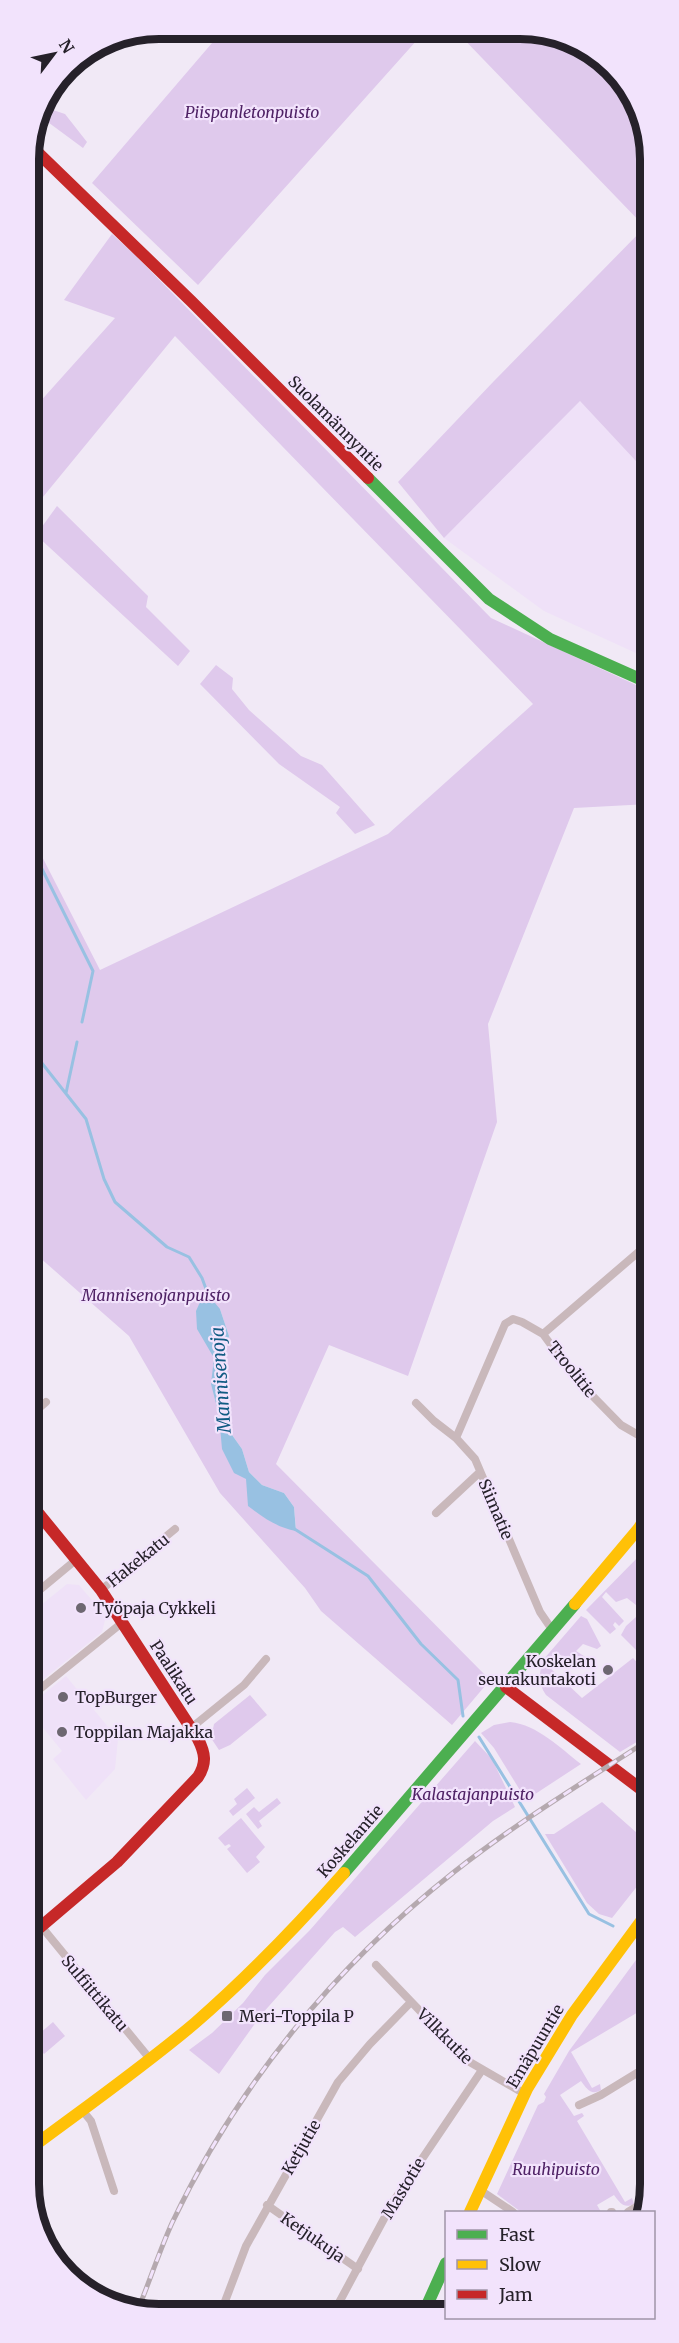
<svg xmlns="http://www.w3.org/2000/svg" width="679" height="2343" viewBox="0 0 679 2343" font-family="Merriweather,serif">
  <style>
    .built { fill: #efe1f8 }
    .green { fill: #dfc9ec; fill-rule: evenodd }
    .water { fill: #98c1e2 }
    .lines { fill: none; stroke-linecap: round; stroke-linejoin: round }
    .stream { stroke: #98c1e2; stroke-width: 3 }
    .street { stroke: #c9b8bb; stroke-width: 8 }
    .fast { stroke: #4caf50; stroke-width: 12 }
    .slow { stroke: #ffc107; stroke-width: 12 }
    .jam { stroke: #c62828; stroke-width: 12 }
    .rail-casing { stroke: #b5a9af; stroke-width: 5 }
    .rail { stroke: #f2e3fc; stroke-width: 3; stroke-dasharray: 9; stroke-linecap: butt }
    .poi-dot { fill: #6d6771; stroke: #f2e3fc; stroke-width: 2 }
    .labels { text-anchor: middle; stroke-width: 4.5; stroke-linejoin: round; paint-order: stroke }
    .park-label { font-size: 16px; font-style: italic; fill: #4f2265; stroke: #f2e3fc }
    .street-label { font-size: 16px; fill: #26212a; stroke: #f2e3fc }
    .poi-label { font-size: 16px; fill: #26212a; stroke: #f2e3fc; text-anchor: start }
    .water-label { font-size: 18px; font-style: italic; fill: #105b83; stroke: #f2e3fc }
    .rim { fill: none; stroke: #26212a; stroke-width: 8 }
  </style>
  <rect width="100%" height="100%" fill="#f1e9f6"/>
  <path class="built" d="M580 401 648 474V549L640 558 649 565V659L544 611 444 538Z
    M67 1584 79 1585 96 1605 105 1620 102 1632 30 1690V1614Z
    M66 1676 118 1739 115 1769 86 1800 53 1759 62 1751 30 1712V1705Z"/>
  <path class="green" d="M224 29 426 30 198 285 92 183Z
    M455 30 546 31 612 67 648 134V474L580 401 444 538 398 482 494 381 645 227Z
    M44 101 50 109 65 114 87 142 83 148 37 114Z
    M112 234 135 255 491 618 649 691V804L574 808 488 1024 497 1122 408 1376 329 1345 276 1464 490 1680 452 1725 321 1611 305 1588 220 1493 129 1336 30 1249 29 831 100 970 388 834 533 704 175 336 29 514V414L115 318 64 300ZM220 1309 229 1336 222 1360 225 1425 242 1449 249 1472 262 1485 284 1493 294 1507 296 1529 227 1453 218 1387Z
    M57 506 148 596 146 607 190 651 178 666 36 535Z
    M216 665 233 678 232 689 249 710 301 756 322 765 375 825 355 834 336 813 340 807 279 764 200 684Z
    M650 1542V1616L627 1598 616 1602 606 1592 602 1597 624 1621 619 1626 615 1622 613 1625 616 1629 610 1634 586 1610 642 1553Z
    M581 1616 587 1619 601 1646 597 1649 583 1644 576 1651 587 1658 583 1662 569 1661 559 1654 548 1666 582 1698 633 1658 647 1673 650 1672V1734L620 1752 546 1695C538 1684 539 1673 543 1660Z
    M636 1617 650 1624V1655L645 1659 621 1635 626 1626Z
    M250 1695 267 1715 230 1745 219 1750 211 1738 214 1724Z
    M510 1722C538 1725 560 1748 581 1764L526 1800 494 1748 481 1733 494 1725Z
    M475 1741 492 1759 515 1807 493 1821 355 1937 343 1927 335 1932 261 2015 219 2074 189 2050 212 2033 243 2003 265 1975 310 1930Z
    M247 1788 255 1798 233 1816 229 1811 237 1804 234 1799Z
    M277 1798 281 1803 259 1821 262 1826 258 1829 246 1814 254 1807 259 1812Z
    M602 1802 646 1841 650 1849V1870L612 1918 599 1914 587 1903 545 1834H554Z
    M241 1818 265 1847 256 1857 260 1862 247 1873 227 1849 231 1846 229 1844 225 1846 218 1838Z
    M650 1941V2005L571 2052 592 2088 600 2084 601 2090C591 2096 587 2089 581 2081L560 2095 574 2116 582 2113 584 2116 577 2121 625 2202 632 2198 634 2204C624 2209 620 2203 614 2195L597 2205 601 2212H521L497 2194 538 2105 544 2102 546 2097 544 2094 569 2051Z
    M53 2022 65 2036 44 2054 32 2040Z"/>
  <path class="water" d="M205 1291 220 1309 229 1336 222 1360 225 1425 242 1449 249 1472 262 1485 284 1493 294 1507 296 1531C276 1527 264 1518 248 1506L246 1479 234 1473 222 1449 219 1415 211 1384 214 1358 197 1329 196 1311Z"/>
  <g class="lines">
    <path class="stream" d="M29 843 93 971 82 1022
      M30 1048 86 1119 104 1179 115 1202 167 1247 189 1257 202 1278 209 1297
      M66 1093 77 1042
      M293 1528 368 1576 421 1644 458 1680 463 1716
      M479 1737 589 1914 613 1926"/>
    <path class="street" d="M543 1334 649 1243
      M416 1403 434 1421 456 1438 475 1459 540 1612 553 1631
      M30 1416 46 1402
      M456 1438 505 1324 513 1319 522 1322 543 1334 576 1379 621 1425 647 1440
      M436 1513 480 1472
      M101 1590 175 1529
      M30 1598 77 1559
      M30 1697 123 1622
      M191 1728 244 1685 266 1659
      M41 1926 150 2059
      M376 1965 468 2061 525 2094
      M579 2105 601 2095 650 2065
      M82 2110 91 2121 114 2191
      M480 2190 513 2212
      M267 2205 358 2269
      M31 2207V2210
      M611 2212H612
      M628 2212 646 2201
      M221 2312 246 2246 338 2082 370 2044 411 2002
      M334 2312 393 2202 482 2070"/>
    <path class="fast" d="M368 478 489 599 550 639 649 683
      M344 1873 575 1604
      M424 2312 446 2263"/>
    <path class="slow" d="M575 1604 639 1528 650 1511
      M31 2148C86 2107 143 2067 195 2023 248 1977 297 1926 344 1873
      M470 2212 527 2089 572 2015 650 1909"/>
    <path class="jam" d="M30 145 191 301 368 478
      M30 1503 101 1590 198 1739C205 1753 207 1763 198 1777L117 1862 31 1935
      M506 1687 650 1796"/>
    <defs>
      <path id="rail" d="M137 2312C149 2283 159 2252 172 2223 237 2086 335 1966 454 1872 516 1823 584 1782 650 1739"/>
    </defs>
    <use href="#rail" class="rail-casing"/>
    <use href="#rail" class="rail"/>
  </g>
  <g class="poi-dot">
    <circle cx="81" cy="1608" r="6"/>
    <circle cx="608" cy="1670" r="6"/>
    <circle cx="63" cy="1697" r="6"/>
    <circle cx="62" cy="1732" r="6"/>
    <rect x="221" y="2010" width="12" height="12" rx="3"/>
  </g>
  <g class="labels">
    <g class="park-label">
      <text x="252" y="118">Piispanletonpuisto</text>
      <text x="156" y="1301">Mannisenojanpuisto</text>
      <text x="473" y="1800">Kalastajanpuisto</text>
      <text x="556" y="2175">Ruuhipuisto</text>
    </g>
    <g class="street-label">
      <text transform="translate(336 423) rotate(45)" y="6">Suolamännyntie</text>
      <text transform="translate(572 1369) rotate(51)" y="6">Troolitie</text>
      <text transform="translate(496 1509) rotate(67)" y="6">Siimatie</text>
      <text transform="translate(138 1560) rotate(-39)" y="6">Hakekatu</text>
      <text transform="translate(174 1672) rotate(57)" y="6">Paalikatu</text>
      <text transform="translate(350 1841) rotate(-49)" y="6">Koskelantie</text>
      <text transform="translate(95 1993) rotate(50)" y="6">Sulfiittikatu</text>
      <text transform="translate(445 2036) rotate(45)" y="6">Vilkkutie</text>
      <text transform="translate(535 2046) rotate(-59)" y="6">Emäpuuntie</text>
      <text transform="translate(301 2147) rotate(-60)" y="6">Ketjutie</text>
      <text transform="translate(403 2188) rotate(-59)" y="6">Mastotie</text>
      <text transform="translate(313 2237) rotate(35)" y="6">Ketjukuja</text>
    </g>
    <g class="poi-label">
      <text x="93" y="1614">Työpaja Cykkeli</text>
      <text x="596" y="1667" text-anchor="end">Koskelan<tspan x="596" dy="18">seurakuntakoti</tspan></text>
      <text x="75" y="1703">TopBurger</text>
      <text x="74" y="1738">Toppilan Majakka</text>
      <text x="239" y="2022">Meri-Toppila P</text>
    </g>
    <g class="water-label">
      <text transform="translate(221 1380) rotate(-94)" y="6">Mannisenoja</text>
    </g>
  </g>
  <path d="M0 0H679V2343H0ZM159 39H520A120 120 0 0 1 640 159V2184A120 120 0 0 1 520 2304H159A120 120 0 0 1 39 2184V159A120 120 0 0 1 159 39Z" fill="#f2e3fc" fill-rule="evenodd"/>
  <path class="rim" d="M159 39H520A120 120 0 0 1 640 159V2184A120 120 0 0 1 520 2304H159A120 120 0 0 1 39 2184V159A120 120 0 0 1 159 39Z"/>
  <rect x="445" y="2211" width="210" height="108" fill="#f2e3fc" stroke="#a095a8" stroke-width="1.5"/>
  <rect x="457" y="2230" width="30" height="9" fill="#4caf50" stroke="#a095a8" stroke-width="1.5"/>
  <text x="499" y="2241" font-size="18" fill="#26212a">Fast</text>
  <rect x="457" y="2260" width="30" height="9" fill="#ffc107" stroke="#a095a8" stroke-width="1.5"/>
  <text x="499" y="2271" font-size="18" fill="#26212a">Slow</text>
  <rect x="457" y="2290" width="30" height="9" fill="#c62828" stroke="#a095a8" stroke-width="1.5"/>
  <text x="499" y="2301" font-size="18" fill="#26212a">Jam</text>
  <g transform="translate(54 54) rotate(58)" stroke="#f2e3fc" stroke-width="4.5" paint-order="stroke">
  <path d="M0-4.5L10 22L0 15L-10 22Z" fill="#26212a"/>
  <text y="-9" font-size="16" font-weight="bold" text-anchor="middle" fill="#26212a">N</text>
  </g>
</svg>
